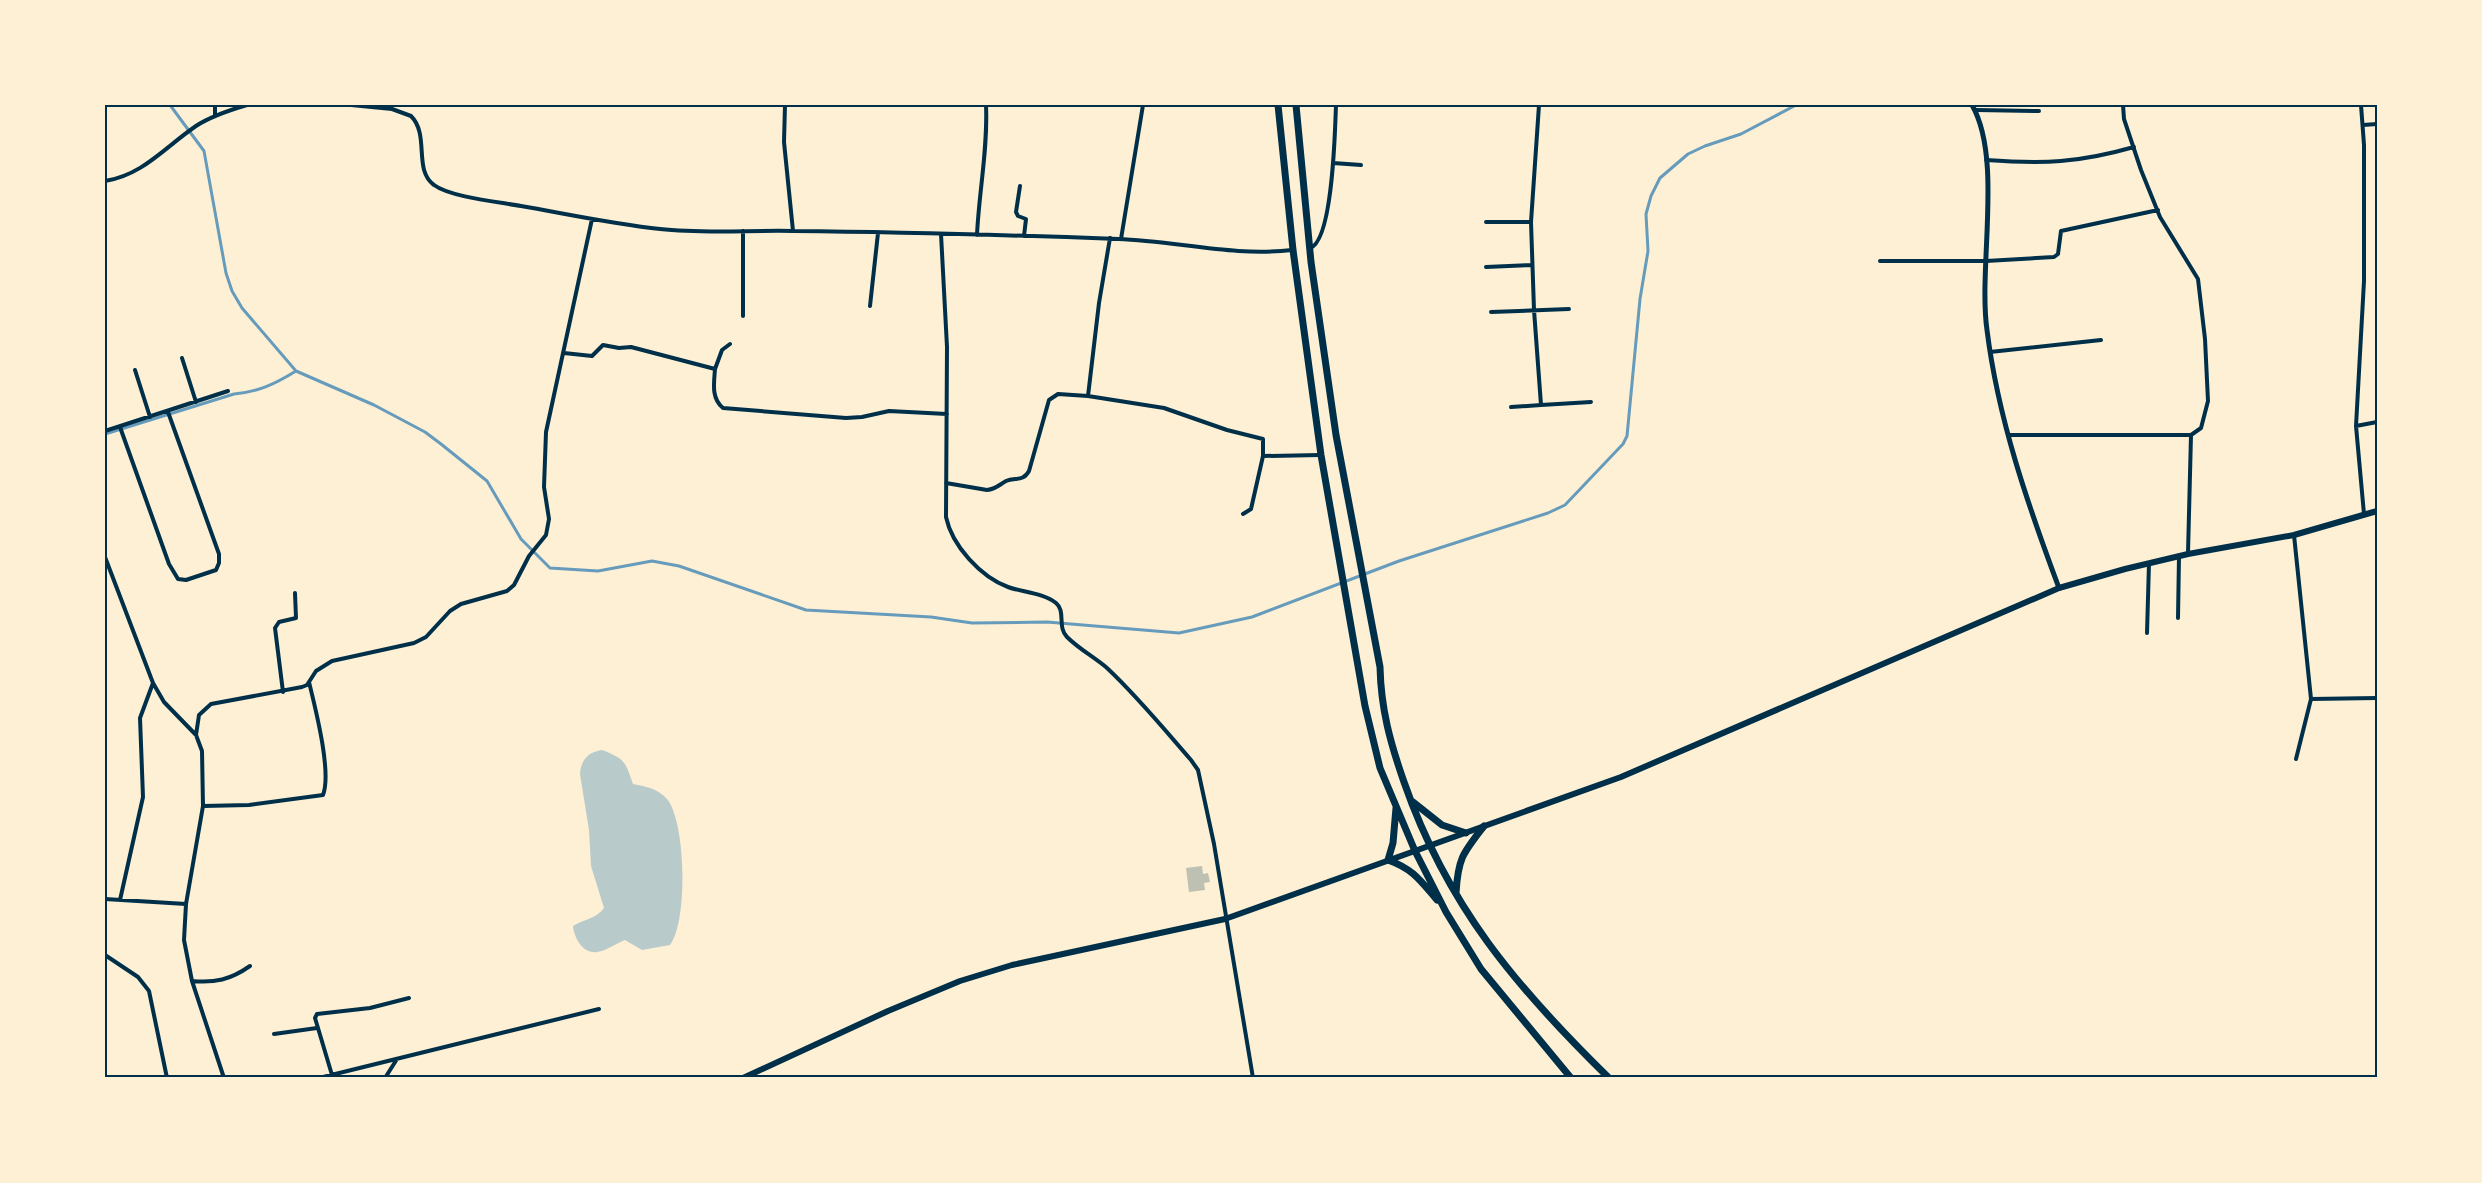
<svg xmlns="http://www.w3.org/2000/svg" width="2482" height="1183" viewBox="0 0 2482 1183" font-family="Montserrat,sans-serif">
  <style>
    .green { fill: #b9caca }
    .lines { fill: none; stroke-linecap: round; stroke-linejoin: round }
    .stream { stroke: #669bbc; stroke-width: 3 }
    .building { fill: #bec0b2 }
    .minor { stroke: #003049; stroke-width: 4 }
    .tertiary { stroke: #003049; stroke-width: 5 }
    .secondary { stroke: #003049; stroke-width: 6 }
    .trunk { stroke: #003049; stroke-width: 7 }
    .neatline { fill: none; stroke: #003049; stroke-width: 2 }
  </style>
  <rect width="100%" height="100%" fill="#fdf0d5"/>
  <path class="green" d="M602 750C625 759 625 761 633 784 647 787 657 788 667 799 686 822 688 922 670 945L642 950 625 940C617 943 606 951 597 952 583 954 574 938 573 926 584 919 596 919 604 908L591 866 589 830 580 774C581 760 588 752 602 750Z"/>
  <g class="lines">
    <path class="stream" d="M170 105 204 151 226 273 232 291 242 308 296 371 374 405 425 432 441 444 487 481 521 539 550 568 598 571 652 561 679 566 806 610 931 617 972 623 1047 622 1179 633 1252 617 1399 561 1548 513 1565 505 1623 444 1627 436 1640 299 1648 251 1646 214 1651 196 1660 178 1688 154 1705 146 1741 134 1796 105
      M105 434 234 394C258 392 275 384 296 371"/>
  </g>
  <path class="building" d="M1202 866 1203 874 1208 873 1210 882 1204 883 1205 890 1189 892 1186 868Z"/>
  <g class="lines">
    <path class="minor" d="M215 105V116
      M351 105 392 109 411 116C430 135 413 170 434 185 450 197 499 202 521 206 567 214 613 224 660 229 704 234 749 230 793 231 901 232 1010 235 1118 239 1177 241 1234 257 1292 250
      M785 105 784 142 793 231
      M1539 105 1531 222 1534 310 1541 405 1591 402
      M2123 105 2124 119 2141 170 2160 217 2198 279 2205 339 2208 401 2201 428 2191 435 2188 553
      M2361 105 2364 145V281L2356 426 2364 514
      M1976 110 2039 111
      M2363 125 2377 124
      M1986 160C2044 164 2078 163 2134 147
      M1333 163 1361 165
      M105 181C143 175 165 147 196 126 211 116 230 110 247 105
      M1020 186 1016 212 1018 216 1026 219 1024 236
      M1486 222H1531
      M743 231V316
      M941 234 947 347 946 517C952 546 981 577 1008 587 1022 592 1044 593 1056 603 1066 611 1057 627 1067 637 1079 649 1094 657 1107 668 1137 696 1164 729 1191 760L1198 770 1214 844 1253 1078
      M977 235C979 191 988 149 986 105
      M1121 239 1143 105
      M1310 248C1333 241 1335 129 1336 105
      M1880 261H1986L2054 257 2058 254 2061 231 2158 210
      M1486 267 1532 265
      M870 306 878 233
      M1491 312 1569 309
      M1990 352 2101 340
      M564 353 592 356 603 345 619 348 631 347 715 369C714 383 711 398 723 408L846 418 862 417 889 411 947 414
      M182 358 196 402
      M715 369 722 350 730 344
      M135 370 150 417
      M1088 396 1164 408 1227 430 1263 439V456L1251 509 1243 514
      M1511 407 1541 405
      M2356 426 2377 422
      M120 427 169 564 178 579 186 580 216 570 219 563V554L168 412
      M105 431 228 391
      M2009 435H2191
      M1263 456 1320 455
      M946 483 987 490C996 489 999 485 1006 481 1015 477 1023 482 1029 471L1049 400 1058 394 1088 396 1099 303 1110 238
      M2294 535 2311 699 2296 759
      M105 557 153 683 164 702 196 735 202 751 203 806 186 904 184 940 192 981 224 1078
      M2178 618 2179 556
      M2147 633 2149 563
      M283 692 275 628 279 622 296 618 295 593
      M2311 699 2377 698
      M196 735 199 715 211 704 302 687 307 685 316 671 332 661 414 643 426 637 450 611 461 604 507 591 514 585 529 556 546 535 549 519 544 487 546 432 592 219
      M203 806 249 805 323 795C332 772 315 707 309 682
      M105 899 186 904
      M120 900 143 797 140 718 153 683
      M105 955 138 977 149 991 167 1078
      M192 981C215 983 230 980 250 966
      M274 1034 317 1028
      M332 1075 315 1018 317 1014 370 1008 409 998
      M319 1078 599 1009
      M385 1078 397 1059"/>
    <path class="tertiary" d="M1972 105C2003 159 1978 267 1987 330 1998 419 2028 505 2059 588"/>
    <path class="secondary" d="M743 1078 888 1011 960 981 1012 965 1225 919 1621 777 2059 588 2125 569 2188 554 2294 535 2377 511"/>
    <path class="trunk" d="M1278 105 1293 250 1321 455 1365 706 1380 768 1415 851 1446 912 1481 969 1571 1078
      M1296 105 1311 262 1336 435 1380 667C1381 709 1390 742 1404 782 1447 906 1517 988 1609 1078
      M1413 802 1442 825 1466 833
      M1396 808 1393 843 1388 860C1413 869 1420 880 1437 900
      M1456 893C1458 858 1463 853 1484 826"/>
  </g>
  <rect width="2482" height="1183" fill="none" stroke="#fdf0d5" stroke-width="213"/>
  <rect x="106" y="106" width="2270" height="970" class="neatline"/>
</svg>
